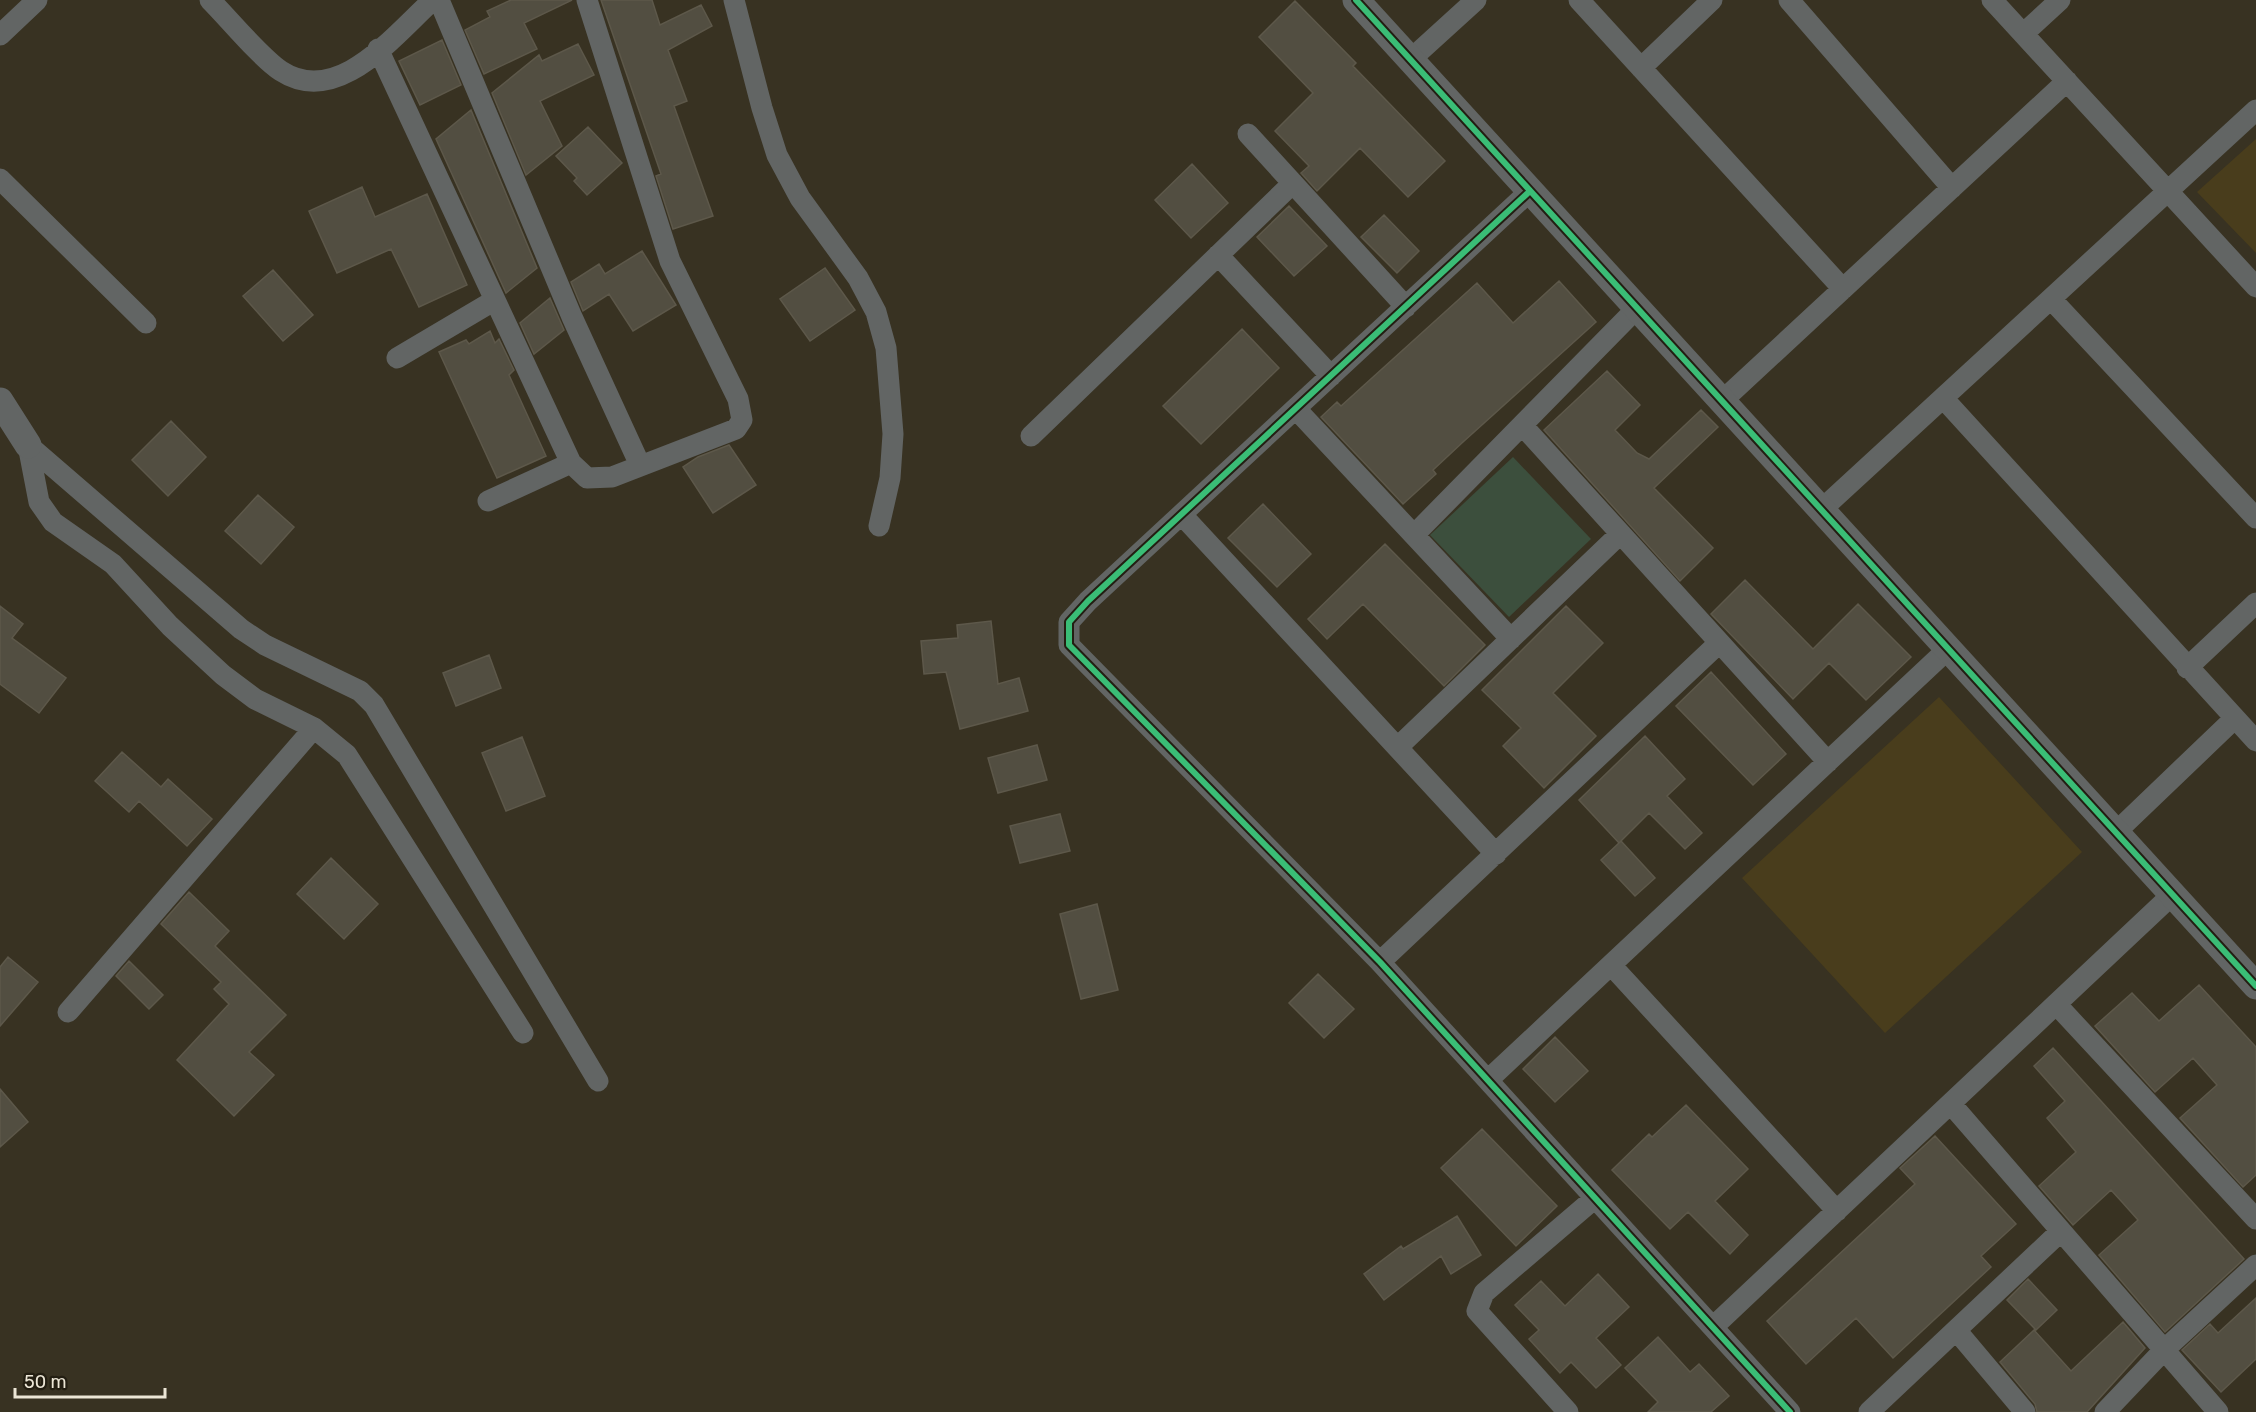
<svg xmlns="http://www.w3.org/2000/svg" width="2256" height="1412" viewBox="0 0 2256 1412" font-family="Rubik,sans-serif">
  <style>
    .built { fill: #493d1c }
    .green { fill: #3c4f3d }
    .building { fill: #524e41; stroke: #5d584a; stroke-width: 1.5 }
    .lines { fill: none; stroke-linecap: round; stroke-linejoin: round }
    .minor { stroke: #626564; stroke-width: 21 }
    .tertiary { stroke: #626564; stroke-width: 27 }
    .cycleway-casing { stroke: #231e12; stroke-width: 10 }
    .cycleway { stroke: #3abd76; stroke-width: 6 }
  </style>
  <rect width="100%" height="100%" fill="#383222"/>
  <path class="built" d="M2256 139V253L2197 192Z
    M1939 697 2082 852 1885 1033 1742 878Z"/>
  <path class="green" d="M1513 457 1591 539 1509 617 1430 535Z"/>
  <path class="building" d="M511 0H572L524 23 537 49 484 74 465 30 490 17 487 11Z
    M601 0H652L660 25 701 5 712 26 668 50 687 101 674 106 713 216 673 229 656 176 661 174Z
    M1295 1 1356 63 1353 66 1445 161 1408 197 1360 148 1317 191 1301 173 1309 166 1275 131 1313 93 1259 37Z
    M442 40 461 85 420 105 399 61Z
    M578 44 594 75 540 101 562 146 526 175 492 93 539 55 542 61Z
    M471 110 537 268 506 293 436 139Z
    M588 127 622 163 587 195 574 181 577 178 556 156Z
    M1192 164 1228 203 1191 238 1155 200Z
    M362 187 375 217 427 194 467 285 419 307 391 249 337 273 309 211Z
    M1289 206 1327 246 1294 276 1257 237Z
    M1384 215 1419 251 1397 273 1361 237Z
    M642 251 676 305 633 331 609 294 583 311 571 282 599 264 605 274Z
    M825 268 855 310 810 341 780 299Z
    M273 270 313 315 283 341 243 296Z
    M1559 281 1596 322 1463 442 1433 470 1436 474 1403 504 1321 417 1337 402 1341 406 1477 283 1513 323Z
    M550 298 564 330 534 354 520 323Z
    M1242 329 1279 368 1201 444 1163 406Z
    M490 331 495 343 499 339 514 370 509 375 546 456 497 478 439 352 466 340 469 344Z
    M1607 371 1640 405 1615 430 1637 453 1649 459 1701 410 1718 427 1654 488 1713 548 1680 581 1544 430Z
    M171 421 206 457 168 496 132 460Z
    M729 445 756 485 713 513 683 467 698 457Z
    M258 495 294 527 261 564 225 531Z
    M1263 504 1311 554 1277 587 1228 538Z
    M1385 544 1485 645 1444 686 1363 604 1327 639 1308 619Z
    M1745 580 1813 649 1858 604 1911 657 1866 700 1829 663 1793 699 1711 614Z
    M0 606 23 624 12 638 66 678 39 713 0 684Z
    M1566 606 1603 643 1553 693 1596 736 1544 788 1503 746 1521 728 1482 690Z
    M991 621 998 684 1019 678 1028 711 960 729 946 672 924 674 921 641 958 638 957 625Z
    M489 655 501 688 456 706 443 673Z
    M1711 672 1786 754 1753 785 1676 706Z
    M1645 736 1685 779 1667 796 1702 833 1685 849 1649 813 1619 843 1579 800Z
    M522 737 545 796 506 811 482 753Z
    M1037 745 1047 780 998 793 988 758Z
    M122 752 161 787 168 779 212 819 187 846 139 801 129 812 95 781Z
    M1060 814 1070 851 1020 863 1010 826Z
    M1621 841 1655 878 1635 896 1601 860Z
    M331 858 378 904 344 939 297 894Z
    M189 892 229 931 215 946 286 1015 249 1052 274 1075 234 1116 177 1060 229 1004 214 989 221 982 161 924Z
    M1097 904 1118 990 1081 999 1060 914Z
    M8 957 38 982 0 1026V967Z
    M129 961 163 995 149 1009 116 976Z
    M1318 974 1354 1009 1324 1038 1289 1003Z
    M2199 985 2256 1047V1175L2243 1187 2180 1118 2217 1085 2193 1058 2155 1092 2095 1026 2132 993 2159 1021Z
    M1555 1037 1588 1071 1555 1102 1523 1069Z
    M2053 1048 2244 1259 2165 1332 2099 1255 2138 1220 2122 1202 2111 1190 2073 1225 2039 1186 2076 1152 2047 1118 2065 1101 2034 1066Z
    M0 1089 28 1122 0 1147Z
    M1686 1105 1748 1169 1715 1201 1748 1235 1730 1254 1688 1212 1670 1229 1612 1170 1649 1134 1652 1137Z
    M1482 1129 1557 1206 1516 1246 1441 1168Z
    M1935 1136 2016 1224 1981 1256 1991 1267 1893 1358 1856 1318 1806 1364 1767 1321 1915 1184 1900 1168Z
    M1457 1216 1481 1255 1451 1274 1441 1256 1384 1300 1364 1274 1401 1246 1403 1249Z
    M1598 1274 1629 1307 1596 1338 1621 1365 1596 1388 1571 1362 1560 1373 1529 1339 1539 1330 1515 1305 1541 1281 1565 1306Z
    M2028 1279 2057 1310 2036 1330 2007 1300Z
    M2256 1298V1359L2221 1392 2182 1350 2210 1324 2218 1333Z
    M2123 1322 2145 1348 2087 1412H2037L2035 1404 2000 1362 2034 1330 2071 1371Z
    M1658 1337 1690 1372 1699 1364 1729 1396 1711 1412H1648L1658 1402 1625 1368Z"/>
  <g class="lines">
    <path class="minor" d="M210 0C229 19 260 57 281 71 338 108 394 35 433 0
      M439 0 572 317 640 465
      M734 0 762 108 777 155 800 198 858 278 876 312 886 348 893 434 890 478 879 526
      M1579 0 1843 289
      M1789 0 1952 188
      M1992 0 2256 287
      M2023 34 2060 0
      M0 35 37 0
      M378 49 571 463 587 478 612 477 736 429 742 420 738 399 670 261 587 0
      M1410 60 1476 0
      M1641 68 1712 0
      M1248 134 1406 307
      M0 179 146 323
      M1530 191 1088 601 1069 622V645L1380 962 1790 1412
      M1218 255 1331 376
      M2051 299 2256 518
      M397 358 495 300
      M1943 398 2256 741
      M1722 401 2067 81
      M1296 409 1511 639
      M1522 425 1828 762
      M1031 436 1293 183
      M28 445 241 629 265 645 360 691 374 705 598 1081
      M28 445 39 502 53 522 113 564 170 626 223 675 255 699 314 728 347 755 523 1033
      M488 501 571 463
      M1821 510 2256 110
      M1182 515 1496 854
      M1414 535 1637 308
      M2187 668 2256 603
      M1398 747 1619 535
      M2116 832 2235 718
      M1380 962 1719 643
      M1611 965 1837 1211
      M2056 1004 2256 1219
      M68 1012 314 728
      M1488 1080 1948 649
      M1951 1104 2218 1412
      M1713 1327 2173 894
      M1956 1330 2025 1412
      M1568 1412 1477 1311 1484 1293 1595 1198
      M1869 1412 2061 1231
      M2105 1412 2164 1350 2256 1265"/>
    <path class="tertiary" d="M1356 0 2256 986
      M0 401 28 445"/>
    <defs>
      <path id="cycleway" d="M1356 0 2256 986
        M1530 191 1088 601 1069 622V645L1380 962 1790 1412"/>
    </defs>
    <use href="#cycleway" class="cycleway-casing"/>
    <use href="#cycleway" class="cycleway"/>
  </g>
  <path d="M15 1388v9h150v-9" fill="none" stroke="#ece6d6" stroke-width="3"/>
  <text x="24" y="1388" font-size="18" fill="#ece6d6" stroke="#231e12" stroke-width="4.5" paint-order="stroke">50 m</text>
</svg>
